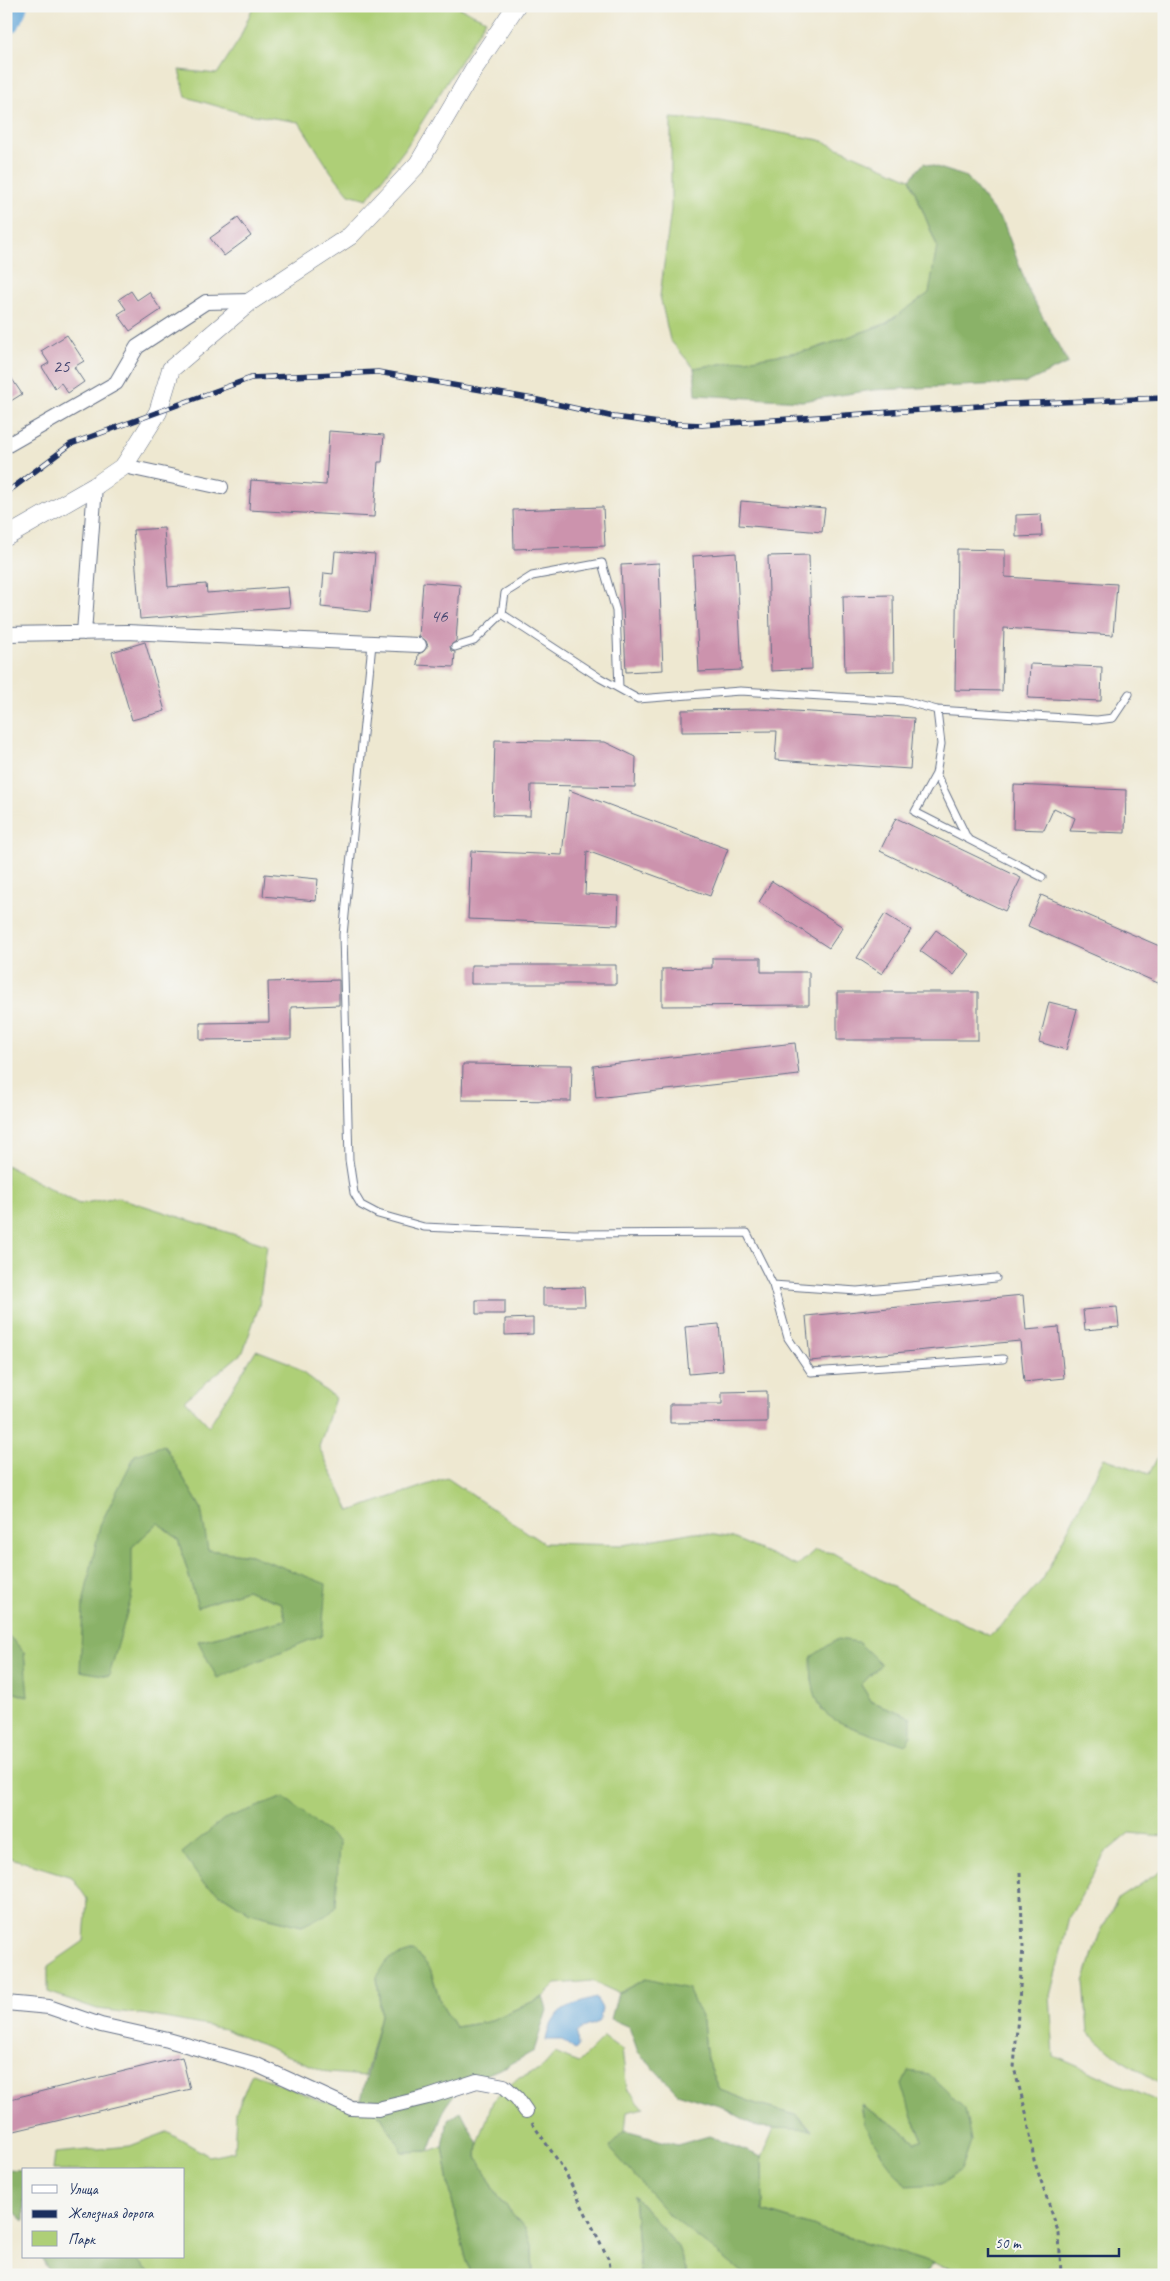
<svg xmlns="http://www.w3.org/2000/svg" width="1170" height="2281" viewBox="0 0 1170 2281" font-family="Caveat,sans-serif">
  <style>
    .green { fill: #aecf77; stroke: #647f6a; fill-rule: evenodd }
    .forest { fill: #8ab268; stroke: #527063 }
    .water { fill: #65a7d9; stroke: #406b9c }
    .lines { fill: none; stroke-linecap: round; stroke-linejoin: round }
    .river { stroke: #65a7d9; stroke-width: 31 }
    .building { fill: #cc93ad }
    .service-casing { stroke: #657086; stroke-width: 9 }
    .minor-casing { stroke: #657086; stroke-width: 16 }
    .tertiary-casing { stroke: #657086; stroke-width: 19 }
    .path { stroke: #657086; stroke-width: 3; stroke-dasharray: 4 4; stroke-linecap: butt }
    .service { stroke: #fff; stroke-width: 7 }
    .minor { stroke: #fff; stroke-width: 14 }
    .tertiary { stroke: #fff; stroke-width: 18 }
    .rail-casing { stroke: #1b2f5e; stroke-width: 5.5 }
    .rail { stroke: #f6f6f2; stroke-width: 4; stroke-dasharray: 11; stroke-linecap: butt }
    .labels { text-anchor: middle; stroke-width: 4; stroke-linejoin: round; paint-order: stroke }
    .number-label { font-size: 19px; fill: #474872 }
  </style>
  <rect width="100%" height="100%" fill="#f6f6f2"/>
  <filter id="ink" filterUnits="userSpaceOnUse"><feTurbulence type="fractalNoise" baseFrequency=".02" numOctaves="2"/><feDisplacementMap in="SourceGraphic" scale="10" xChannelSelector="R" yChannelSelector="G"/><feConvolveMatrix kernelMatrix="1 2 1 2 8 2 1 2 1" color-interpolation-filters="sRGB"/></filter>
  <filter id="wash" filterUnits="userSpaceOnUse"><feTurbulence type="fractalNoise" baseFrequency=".0096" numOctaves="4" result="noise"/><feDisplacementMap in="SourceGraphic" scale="20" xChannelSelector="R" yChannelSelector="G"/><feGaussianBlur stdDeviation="1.12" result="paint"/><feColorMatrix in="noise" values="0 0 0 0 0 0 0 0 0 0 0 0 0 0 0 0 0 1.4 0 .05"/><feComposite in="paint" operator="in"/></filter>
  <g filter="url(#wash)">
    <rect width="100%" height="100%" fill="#eee8d1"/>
    <path class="green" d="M256 6H456L486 20 405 149 367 199 349 194 331 172 299 122 241 113 186 97 179 70 217 74 239 40 252 9Z
      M671 118 720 122 820 140 910 179 937 246 930 293 885 324 811 350 694 368 670 340 660 296 671 209Z
      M6 1165 79 1204 117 1197 267 1245 259 1306 243 1352 185 1400 209 1426 256 1350 290 1363 335 1398 319 1447 350 1511 447 1478 543 1543 623 1545 694 1532 733 1538 797 1566 815 1550 833 1553 914 1599 990 1636 1007 1620 1043 1579 1104 1458 1149 1474 1164 1445V1836L1129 1833 1105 1853 1069 1918 1050 1996 1054 2056 1164 2104V2275H994L934 2264 763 2211 762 2157 774 2128 812 2129 795 2115 762 2106 720 2090 707 2060 703 2021 646 1979 618 1993 592 1981 556 1984 543 1997 487 2022 455 2027 441 2004 430 1968 414 1951 377 1977 381 2015 365 2076 329 2073 224 2029 148 2015 97 2009 48 1992V1966L84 1941 87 1899 72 1877 11 1858 6 1861V1690L27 1697 24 1652 6 1633ZM164 1445 201 1508 207 1550 251 1555 322 1635 199 1641 286 1620 281 1603 246 1590 198 1607 178 1539 158 1523 132 1547 109 1675 81 1671ZM812 1657 881 1664 861 1685 872 1702 910 1717 822 1711 812 1680ZM202 1882 302 1926 250 1913ZM861 2105 893 2124 916 2142 923 2139 912 2117 961 2171 882 2155 865 2126Z
      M1164 1869V2085L1121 2060 1088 2032 1084 1982 1099 1935 1117 1900Z
      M604 2037 622 2050 627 2089 644 2108 627 2112 625 2131 609 2147 745 2275H688L678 2247 634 2195 640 2275H533L532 2248 526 2230 498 2196 477 2157 478 2144 493 2101 519 2077 540 2070 555 2053 578 2063Z
      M252 2073 324 2102 361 2100 381 2116 403 2152 429 2151 443 2146 451 2196 470 2275H152L135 2257H184V2170H53L55 2153 130 2146 167 2132 209 2156 234 2151 236 2112Z"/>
    <path class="forest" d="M924 163 967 177 1004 224 1029 292 1068 363 1026 383 873 390 802 401 696 395 694 368 811 350 885 324 929 293 937 246 910 179Z
      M164 1445 201 1508 208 1550 251 1555 326 1584 322 1635 217 1678 198 1641 286 1620 281 1603 246 1590 198 1607 178 1539 158 1523 132 1547V1595L109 1676 80 1671 83 1604 100 1525 135 1455Z
      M6 1633 24 1652 28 1697 6 1690Z
      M838 1639 858 1642 881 1664 861 1685 872 1702 911 1717V1735L906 1745C888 1739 831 1725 822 1709 812 1694 811 1674 811 1657Z
      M284 1797 339 1842 336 1906 331 1912 302 1926 250 1913 202 1882 182 1853 224 1819Z
      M414 1951 430 1968 441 2004 455 2027 487 2022 543 1997 547 2010 534 2051 507 2066 461 2085 445 2107 429 2151 403 2152 381 2116 361 2100 381 2015 377 1977 388 1959Z
      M646 1979 688 1989 703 2021 707 2060 720 2090 762 2106 795 2115 812 2130 758 2127 722 2107 677 2093 638 2052 629 2027 611 2019 618 1993Z
      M908 2071 929 2074 965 2109 971 2141 961 2171 941 2184 906 2186 882 2155 865 2126 861 2105 893 2124 916 2142 923 2139 912 2117 902 2084Z
      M461 2111 478 2144 477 2157 498 2196 526 2230 532 2248 533 2275H470L451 2196 443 2146 448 2120Z
      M625 2131 677 2145 709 2136 762 2157 763 2211 934 2264 924 2275H745L669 2215 609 2147Z
      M6 2169 24 2170V2221L6 2204Z
      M634 2195 678 2247 688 2275H640Z
      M41 2257H135L152 2275H51Z"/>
    <path class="water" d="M596 1998 602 2008 599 2022 583 2028 577 2033 578 2047 575 2050 562 2040H546C552 2009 568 2006 596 1998Z"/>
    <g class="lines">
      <path class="river" d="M6 19 12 6"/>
    </g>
    <g id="blocks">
      <path class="building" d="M238 218 251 236 224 256 210 238Z
        M131 291 137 300 149 292 161 310 130 331 118 314 126 309 119 299Z
        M67 335 84 361 74 367 84 382 68 393 61 383 55 388 42 367 49 363 41 351Z
        M6 370 22 394 6 404Z
        M329 431 384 435 382 462H378L374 517 249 510 251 480 326 485Z
        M741 501 825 508 822 532 739 525Z
        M603 507 605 546 514 549 513 510Z
        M1041 514 1042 536 1016 537V515Z
        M164 528 168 587 206 584 207 593 288 587 290 607 140 619 133 530Z
        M957 549 1005 550V577L1117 584 1113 635 1004 628 1002 691 955 690Z
        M335 551 375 554 370 612 321 607 324 573 333 574Z
        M736 553 742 670 699 672 693 556Z
        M809 555 812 669 771 671 768 556Z
        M659 563 663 670 626 672 621 565Z
        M423 582 460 585 456 641 450 646 451 651 455 652 454 667 417 665 418 654 423 652 428 646 426 641 419 636Z
        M893 595 894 671 845 672 843 596Z
        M145 642 165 711 132 720 112 652Z
        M1030 664 1102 667 1101 701 1028 698Z
        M759 709 914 718 910 769 775 760 777 731 682 732V710Z
        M495 740 605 742 636 757 635 787 531 785 530 816 493 815Z
        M1014 785 1126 790 1125 833 1070 831 1075 818 1054 808 1044 830 1013 829Z
        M569 790 728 849 710 896 587 851 585 894 619 896 618 925 468 919 471 851 562 855Z
        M896 818 1021 878 1005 911 880 851Z
        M265 874 318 879 316 901 263 896Z
        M772 881 843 927 829 948 759 902Z
        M1041 895 1164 948V969L1158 983 1028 926Z
        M885 914 911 930 882 974 857 958Z
        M936 930 969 954 954 975 920 951Z
        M712 958H761V972H809V1005L662 1006V969L712 968Z
        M471 965H616V984H471Z
        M339 980V1005L291 1007V1039L200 1040V1023L269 1022 268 982Z
        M837 992H978V1040H837Z
        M1049 1002 1077 1009 1066 1050 1039 1042Z
        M795 1043 799 1075 596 1098 593 1066Z
        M463 1064 572 1065 571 1101 462 1100Z
        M584 1287 585 1306H543V1288Z
        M1023 1295 1026 1330 1059 1327 1064 1378 1024 1382 1020 1341 810 1361 806 1316Z
        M476 1300H505V1314H476Z
        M1117 1307 1119 1327 1085 1330 1083 1310Z
        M533 1318V1334L505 1335V1319Z
        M719 1324 723 1371 689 1374 685 1327Z
        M767 1391V1422L670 1423V1404H722V1392Z
        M182 2057 190 2089 6 2133V2100Z"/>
    </g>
  </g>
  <g filter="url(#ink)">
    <use href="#blocks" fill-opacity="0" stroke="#657086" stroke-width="1"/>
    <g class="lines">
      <defs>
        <path id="service" d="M502 614 505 593 532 576 602 563 616 611 619 688
          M372 644 343 935 349 1160 354 1193 361 1205 378 1214 424 1227 574 1234 747 1233 773 1285 857 1291 996 1278
          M455 647 474 641 502 614 600 678 638 699 740 691 904 701 937 710 1097 720 1113 718 1129 694
          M937 710 941 744 936 774 915 812 1042 877
          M936 774 967 838
          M773 1285 788 1338 811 1372 1003 1359"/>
        <path id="minor" d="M6 446 116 383 137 347 206 302 251 301
          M124 466 221 487
          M84 633 95 486
          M6 634 126 632 419 645
          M6 2003 49 2007 101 2025 168 2040 257 2065 351 2108 378 2109 428 2097 477 2081 504 2086 517 2098 526 2111"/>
        <path id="tertiary" d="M6 537 95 486 124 466 158 412 171 369 251 301 350 236 418 164 475 67 516 6"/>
      </defs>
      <use href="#service" class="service-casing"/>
      <use href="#minor" class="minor-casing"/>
      <use href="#tertiary" class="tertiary-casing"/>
      <path class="path" d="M1020 1872 1023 1947 1014 2068 1027 2116 1034 2160 1059 2234 1061 2275
        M532 2123 563 2168 609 2260 611 2275"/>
      <use href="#service" class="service"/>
      <use href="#minor" class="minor"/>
      <use href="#tertiary" class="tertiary"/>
      <defs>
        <path id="rail" d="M6 493 71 444 251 378 378 372 533 399 614 417 659 423 702 425 1009 404 1164 398"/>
      </defs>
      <use href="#rail" class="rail-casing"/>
      <use href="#rail" class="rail"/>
    </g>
  </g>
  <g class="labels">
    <g class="number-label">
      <text x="61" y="372">25</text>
      <text x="439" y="622">46</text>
    </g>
  </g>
  <rect width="1170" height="2281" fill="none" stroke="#f6f6f2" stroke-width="25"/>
  <rect x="22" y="2168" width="162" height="90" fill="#f6f6f2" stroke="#9ea6b7"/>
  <rect x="32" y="2185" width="25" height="8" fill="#ffffff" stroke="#9ea6b7"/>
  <text x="68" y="2194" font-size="15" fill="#1b2f5e">Улица</text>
  <rect x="32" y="2210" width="25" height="8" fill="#1b2f5e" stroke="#9ea6b7"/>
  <text x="68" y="2218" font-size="15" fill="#1b2f5e">Железная дорога</text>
  <rect x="32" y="2231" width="25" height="15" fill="#aecf77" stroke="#9ea6b7"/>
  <text x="68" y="2244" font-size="15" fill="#1b2f5e">Парк</text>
  <path d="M988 2248v8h131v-8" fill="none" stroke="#1b2f5e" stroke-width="2.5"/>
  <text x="995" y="2248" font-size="15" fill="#1b2f5e" stroke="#f6f6f2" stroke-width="4" paint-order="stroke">50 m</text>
</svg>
